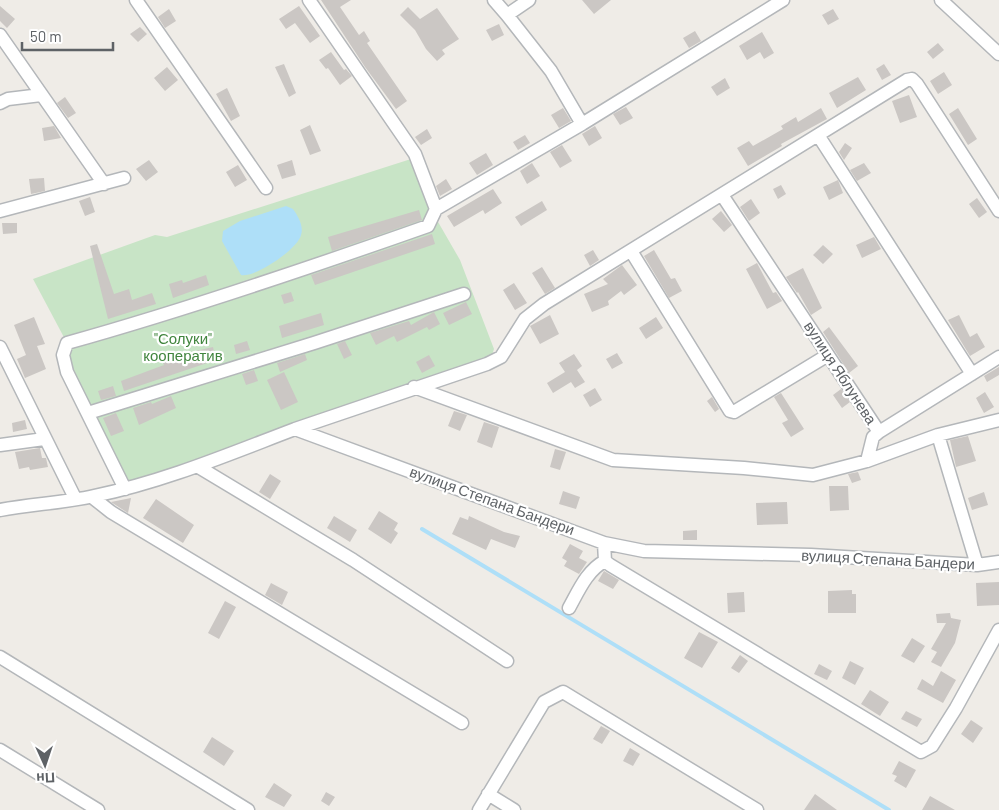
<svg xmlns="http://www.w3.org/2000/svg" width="999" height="810" viewBox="0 0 999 810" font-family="Barlow,sans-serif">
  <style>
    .green { fill: #c8e4c6 }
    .water { fill: #aedff8 }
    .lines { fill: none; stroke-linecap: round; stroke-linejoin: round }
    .stream { stroke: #aedff8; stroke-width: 4 }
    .building { fill: #cbc7c4 }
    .minor-casing { stroke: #b4b7ba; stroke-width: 15 }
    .minor { stroke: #fff; stroke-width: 12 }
    .labels { text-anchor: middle; stroke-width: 4.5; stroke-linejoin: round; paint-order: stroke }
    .park-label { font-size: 15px; fill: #41853e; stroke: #fff }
    .street-label { font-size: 15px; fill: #5e6266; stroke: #fff }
  </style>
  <rect width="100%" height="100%" fill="#efece7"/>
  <path class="green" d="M411 159 430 208 460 260 494 349 492 355 125 489 68 364 67 343 33 279 155 235 167 237Z"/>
  <path class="water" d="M286 206 293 209C298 216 304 226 301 235 298 249 255 278 241 275L222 241 223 231 240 221Z"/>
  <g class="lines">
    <path class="stream" d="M422 529 889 810"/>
  </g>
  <path class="building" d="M321 0H351L340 7 359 35 364 31 370 41 367 43 407 101 396 109 365 67Z
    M582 0H611L594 14Z
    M0 6 15 19 7 28 0 21Z
    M299 6 320 36 310 43 295 23 286 29 279 19Z
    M408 7 420 19 437 8 459 39 442 50 445 54 437 61 426 49 415 30 400 15Z
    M169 9 176 21 165 28 158 17Z
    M833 9 839 19 828 25 822 15Z
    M499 24 504 35 492 41 486 30Z
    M140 27 147 34 138 42 130 34Z
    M695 31 701 41 689 48 683 38Z
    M762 32 774 53 764 59 760 52 747 60 739 46Z
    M938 43 944 50 933 59 927 52Z
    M331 52 344 70 346 69 352 76 340 85 328 68 326 69 319 60Z
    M284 64 296 93 289 97 275 67Z
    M884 64 891 75 882 80 876 69Z
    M167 67 178 80 165 91 154 78Z
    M944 72 952 85 938 94 930 81Z
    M858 77 866 90 837 108 829 93Z
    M725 78 730 88 717 96 711 87Z
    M227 88 240 116 231 121 216 94Z
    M909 95 917 117 900 123 892 101Z
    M65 97 76 113 68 118 57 103Z
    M626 107 633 118 620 125 613 114Z
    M563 108 571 121 559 128 551 115Z
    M821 108 827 119 781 144 782 146 748 166 737 148 749 141 753 146 783 129 781 126 796 117 798 122Z
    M958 108 977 139 968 145 949 114Z
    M310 125 321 151 310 155 300 130Z
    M54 126 61 138 44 141 42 128Z
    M595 126 602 138 589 146 582 134Z
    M427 129 432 138 421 145 415 137Z
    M525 135 530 143 518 150 513 142Z
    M845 143 852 148 844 160 839 152Z
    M562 145 572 161 560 168 550 152Z
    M486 153 493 165 477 175 469 163Z
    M149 160 158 172 146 181 136 169Z
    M292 160 296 175 282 179 277 165Z
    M532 163 540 176 527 184 520 171Z
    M864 163 871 173 857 181 850 170Z
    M238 165 247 180 235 187 226 172Z
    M44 178 45 191 31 194 29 179Z
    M446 179 452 189 440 196 436 186Z
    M838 180 843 193 829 200 823 187Z
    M781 185 786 194 778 199 773 189Z
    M493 189 502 203 485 214 483 210 454 227 447 216Z
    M90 197 95 212 85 216 79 201Z
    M977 198 987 212 979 218 969 204Z
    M751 199 760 213 749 221 740 207Z
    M542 201 547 210 521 226 515 217Z
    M419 210 422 220 332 251 328 237Z
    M721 211 732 225 724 232 712 219Z
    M2 223H17V233L3 234Z
    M432 234 435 244 315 285 311 275Z
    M874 237 881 249 862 258 856 245Z
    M97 244 114 294 129 289 132 300 152 293 156 304 108 319 90 246Z
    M823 245 833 254 823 264 813 255Z
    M593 250 599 260 590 266 584 255Z
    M654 250 671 279 675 278 682 291 669 298 644 256Z
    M757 263 773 293 776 292 782 301 767 309 746 269Z
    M622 265 637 285 624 295 621 291 608 301 609 305 592 312 584 294 608 284 603 279Z
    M542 267 555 288 545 294 532 273Z
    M803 268 822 308 811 315 798 292 797 293 786 277Z
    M206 275 209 285 173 298 169 284 182 280 183 283Z
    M514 283 527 303 515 310 503 290Z
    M291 292 294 301 284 304 281 295Z
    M466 302 472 314 449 325 443 313Z
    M434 312 440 324 429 330 427 327 397 342 394 336 376 345 370 333 409 321 411 325Z
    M321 313 324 325 282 338 279 326Z
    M550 315 559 334 540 344 530 326Z
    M959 315 970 337 977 333 985 347 970 356 948 320Z
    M34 317 45 344 37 346 46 369 25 378 17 359 26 355 14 325Z
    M656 317 663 328 646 339 639 328Z
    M829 327 858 366 849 373 823 332Z
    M247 341 250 350 236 354 234 345Z
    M345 341 352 355 344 359 337 344Z
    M213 347 216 360 124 391 121 381 164 365 161 359Z
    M617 353 623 363 612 369 606 359Z
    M305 354 307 360 280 372 277 363Z
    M574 354 582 366 577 370 585 382 575 388 571 382 553 393 547 383 565 372 559 363Z
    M429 355 435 366 422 373 416 362Z
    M999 367V375L987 382 984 376Z
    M254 370 258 381 246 385 242 374Z
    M284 372 298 402 281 410 267 380Z
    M113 386 116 396 101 400 98 391Z
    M595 388 602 400 590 407 583 395Z
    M841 389 850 402 842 408 833 395Z
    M985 392 994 407 984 413 976 398Z
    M781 393 804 429 791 437 782 423 788 420 774 397Z
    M171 396 176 408 139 425 133 408 151 402 152 404Z
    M712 397 719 409 715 412 707 401Z
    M454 411 467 415 460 431 448 426Z
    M116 413 124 431 111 436 103 418Z
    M25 420 27 429 13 432 12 423Z
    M484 422 499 427 492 448 477 442Z
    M968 436 976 461 956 467 950 440Z
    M40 448 42 458H46L48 467 30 470 29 467 19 469 15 452Z
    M555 449 566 452 560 470 550 467Z
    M858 472 861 480 852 483 848 474Z
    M270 474 281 481 270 499 259 492Z
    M829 486H848L849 510 830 511Z
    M563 491 580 497 576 509 559 504Z
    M984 492 988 505 972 510 968 498Z
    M131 498 128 513 111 502Z
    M156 499 194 525 183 543 143 518Z
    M787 502 788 524 757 525 756 503Z
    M379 511 398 523 394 530 398 533 391 544 368 529Z
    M334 516 357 530 350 542 327 528Z
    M469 516 504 532 520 536 515 548 491 539 486 550 452 534 460 517 468 520Z
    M697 530V540H683V531Z
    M570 544 583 551 579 558 587 562 579 574 564 566 567 561 562 558Z
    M604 571 619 580 613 589 598 581Z
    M999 582V605L977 606 976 583Z
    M271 583 288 592 282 605 265 595Z
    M852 590V594H856V613H828V591Z
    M744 592 745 612 728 613 727 593Z
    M225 601 236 607 219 639 208 633Z
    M950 613 951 618 961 620 955 643 941 667 931 662 937 652 931 649 946 623H937L936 614Z
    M699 632 718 642 702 668 684 658Z
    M912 638 925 646 914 663 901 656Z
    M740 655 748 661 739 673 731 668Z
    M850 661 864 668 855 685 842 678Z
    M819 664 832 671 827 680 814 674Z
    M941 671 956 680 943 703 917 689 922 679 933 686Z
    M870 690 889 702 880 716 861 704Z
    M906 711 922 719 917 727 901 719Z
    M971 720 983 728 973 743 961 734Z
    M601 726 610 731 602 744 593 739Z
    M212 737 234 751 224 766 203 752Z
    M630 748 640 754 633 766 623 761Z
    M899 761 916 770 906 788 894 781 897 776 892 774Z
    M274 783 292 795 284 807 265 797Z
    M326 792 335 797 329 806 321 801Z
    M815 794 837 810H804Z
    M930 796 955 810H922Z"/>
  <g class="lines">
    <defs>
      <path id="minor" d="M136 0 266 188
        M309 0 415 154 436 209 582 124 783 0
        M494 0 507 15 529 0
        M941 0 999 54
        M507 15 551 71 582 124
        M0 35 104 184
        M0 103 8 99 41 95
        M818 135 972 374
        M722 195 879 432 999 357
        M0 211 124 178
        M631 251 730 411 734 412 828 355
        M0 347 75 498
        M414 387 613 460 744 468 813 475 867 461 938 435 999 420
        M88 413 314 343 464 294
        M295 429 487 364 501 357 525 319 544 304 907 80 912 79 917 84 999 211
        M938 435 977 565
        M0 445 44 439
        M867 461 873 437 879 432
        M197 466 353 560 507 661
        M125 489 67 372 63 355 67 343C189 309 309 268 428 226L436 209
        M92 497 111 512 462 723
        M0 510C31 504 63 503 94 496 163 482 229 454 295 429L604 543 644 551 811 555 977 565 999 562
        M604 543 605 561 610 565 921 752 932 746 956 708 999 630
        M569 608C578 592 587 570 605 561
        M0 657 248 810
        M0 750 98 810
        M488 794 514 810
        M479 810 544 702 563 692 757 810"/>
    </defs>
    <use href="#minor" class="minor-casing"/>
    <use href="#minor" class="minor"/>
  </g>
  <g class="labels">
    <g class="park-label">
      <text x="183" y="344">"Солуки"<tspan x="183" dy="17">кооператив</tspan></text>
    </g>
    <g class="street-label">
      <text transform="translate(840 373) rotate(57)" y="5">вулиця Яблунева</text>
      <text transform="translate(492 501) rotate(20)" y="5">вулиця Степана Бандери</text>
      <text transform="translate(888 560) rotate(3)" y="5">вулиця Степана Бандери</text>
    </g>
  </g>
  <g transform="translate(45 765) rotate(177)" stroke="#ffffff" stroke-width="4" paint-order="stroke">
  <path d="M0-4L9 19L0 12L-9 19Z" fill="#5e6266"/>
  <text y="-8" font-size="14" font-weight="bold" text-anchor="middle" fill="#5e6266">Пн</text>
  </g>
  <path d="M22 42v8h91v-8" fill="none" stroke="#5e6266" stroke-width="2.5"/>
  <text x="30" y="42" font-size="15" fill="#5e6266" stroke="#ffffff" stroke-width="4" paint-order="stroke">50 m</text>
</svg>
